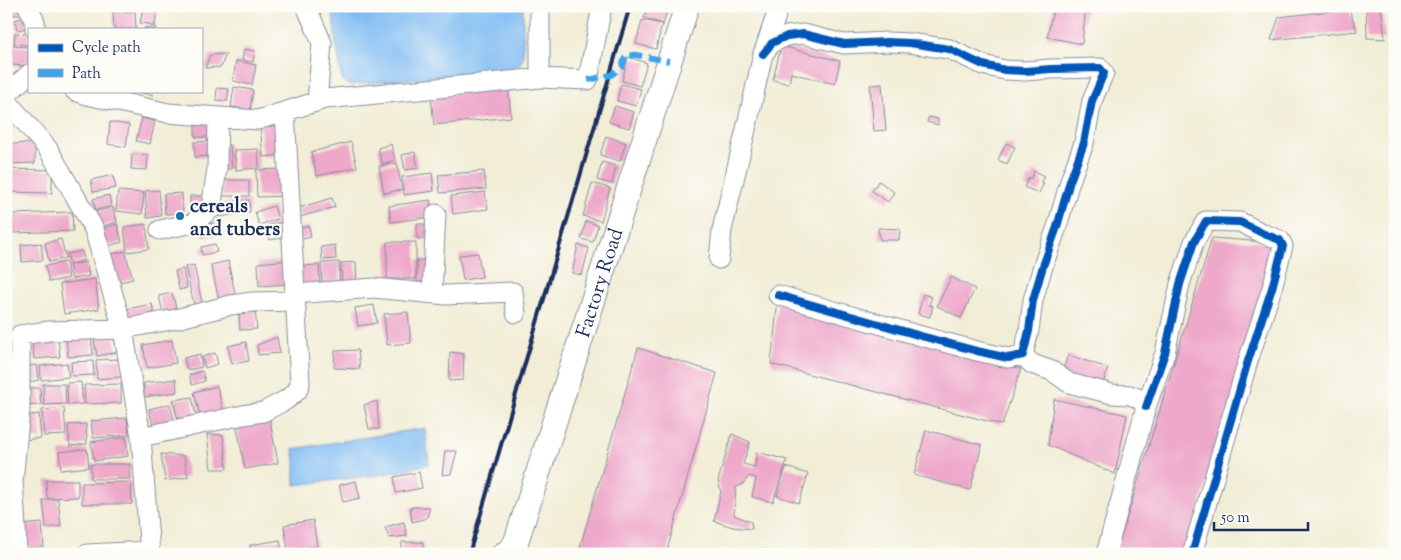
<svg xmlns="http://www.w3.org/2000/svg" width="1401" height="560" viewBox="0 0 1401 560" font-family="'Sorts Mill Goudy',serif">
  <style>
    .water { fill: #81bdf3; stroke: #4e76a8 }
    .building { fill: #eea8ca }
    .lines { fill: none; stroke-linecap: round; stroke-linejoin: round }
    .minor-casing { stroke: #868e9a; stroke-width: 21 }
    .major-casing { stroke: #868e9a; stroke-width: 26 }
    .minor { stroke: #fff; stroke-width: 19 }
    .major { stroke: #fff; stroke-width: 24 }
    .rail { stroke: #1b2f5e; stroke-width: 4 }
    .quiet { stroke: #3da3ed; stroke-width: 6; stroke-dasharray: 12 6; stroke-linecap: butt }
    .cycleway-casing { stroke: #fdfcf7; stroke-width: 11 }
    .cycleway { stroke: #0057b8; stroke-width: 8 }
    .poi-dot { fill: #1f6fb2; stroke: #fdfcf7; stroke-width: 2 }
    .labels { text-anchor: middle; stroke-width: 4.5; stroke-linejoin: round; paint-order: stroke }
    .poi-label { font-size: 20px; font-weight: bold; fill: #1b2f5e; stroke: #fdfcf7; text-anchor: start }
    .street-label { font-size: 20px; fill: #1b2f5e; stroke: #fdfcf7 }
  </style>
  <rect width="100%" height="100%" fill="#fdfcf7"/>
  <filter id="ink" filterUnits="userSpaceOnUse"><feTurbulence type="fractalNoise" baseFrequency=".02" numOctaves="2"/><feDisplacementMap in="SourceGraphic" scale="10" xChannelSelector="R" yChannelSelector="G"/><feConvolveMatrix kernelMatrix="1 2 1 2 8 2 1 2 1" color-interpolation-filters="sRGB"/></filter>
  <filter id="wash" filterUnits="userSpaceOnUse"><feTurbulence type="fractalNoise" baseFrequency=".0096" numOctaves="4" result="noise"/><feDisplacementMap in="SourceGraphic" scale="20" xChannelSelector="R" yChannelSelector="G"/><feGaussianBlur stdDeviation="1.12" result="paint"/><feColorMatrix in="noise" values="0 0 0 0 0 0 0 0 0 0 0 0 0 0 0 0 0 1.4 0 .05"/><feComposite in="paint" operator="in"/></filter>
  <g filter="url(#wash)">
    <rect width="100%" height="100%" fill="#f1edd6"/>
    <path class="water" d="M332 6H523V58L519 65 507 69 350 85 346 84 342 79 336 43Z
      M425 428 429 464 386 474 295 485V461L293 449Z"/>
    <g id="blocks">
      <path class="building" d="M6 6H22V15H6Z
        M1054 6H1086L1082 44 1047 37Z
        M1366 6H1381L1385 39 1367 38Z
        M143 7 157 10 155 25 140 23Z
        M648 7 667 12 663 24 644 18Z
        M1349 9 1357 31 1271 40 1279 17Z
        M135 11 136 29H114L113 12Z
        M26 17 28 28 17 30 15 20Z
        M642 20 662 24 656 49 636 44Z
        M155 26 156 29H144V28Z
        M15 33 29 34 28 45 14 44Z
        M6 46H10L9 67H6Z
        M12 46 28 47 27 66 11 65Z
        M781 46 840 61 835 84 791 73 789 84 773 80Z
        M244 49 255 51 253 62 242 60Z
        M226 54 221 67 205 68 210 55Z
        M628 57 647 63 640 86 622 81Z
        M236 61 256 65 252 85 233 81Z
        M621 84 641 89 636 106 617 101Z
        M882 84 886 130 874 131 870 85Z
        M234 87 253 90 250 110 231 107Z
        M508 87 511 117 434 125 431 96Z
        M217 88 229 89 227 101 216 100Z
        M142 91H154L153 95 142 93Z
        M615 106 634 112 629 128 609 122Z
        M929 117 938 119V125L927 122Z
        M142 118 155 121 150 144 136 141Z
        M195 121H215V137H195Z
        M110 122 129 125 126 147 108 144Z
        M282 122 284 155 263 157 260 124Z
        M606 136 626 143 620 161 600 155Z
        M213 141 214 156 195 157 194 142Z
        M351 142 357 167 317 176 311 152Z
        M35 143V163L6 164V144Z
        M1006 143 1015 147 1007 164 998 160Z
        M391 144 395 160 382 164 378 148Z
        M230 145 232 169H221L220 146Z
        M258 149 259 168 236 170 234 150Z
        M415 152 418 168 405 170 402 155Z
        M132 154 148 155 147 170 131 169Z
        M602 162 616 166 612 184 597 180Z
        M397 163 402 190 384 193 379 166Z
        M6 169 52 170V193L6 192Z
        M284 169 286 196 257 197 256 170Z
        M484 171 486 189 440 193 438 175Z
        M1034 171 1044 176 1041 182 1044 183 1039 193 1024 187 1029 177 1031 179Z
        M432 173 434 191 404 195 402 177Z
        M113 175 116 188 93 192 91 180Z
        M222 180H249V196H222Z
        M879 181 894 192 888 202 872 191Z
        M592 183 610 188 601 221 583 216Z
        M159 190 161 216 147 218 145 191Z
        M118 191 144 193 142 214 116 211Z
        M485 192 488 209 453 214 451 196Z
        M182 193 183 213 165 214 164 194Z
        M109 195 111 206 96 210 93 199Z
        M190 196H205V213H190Z
        M332 198 335 207 300 217 298 208Z
        M249 200 250 212 219 217 217 204Z
        M430 200 432 217 391 222 389 206Z
        M274 206 278 219 259 225 255 212Z
        M113 207 117 222 99 227 95 212Z
        M72 212 73 231 13 233 12 214Z
        M6 218H9V230H6Z
        M586 221 598 225 593 242 581 239Z
        M283 222 286 237 270 240 267 225Z
        M214 223 215 236 202 237V224Z
        M117 224 122 242 105 247 100 229Z
        M146 224 149 249 127 252 124 227Z
        M417 224H430V239H417Z
        M309 226 311 237 298 240 296 229Z
        M878 228 900 229 899 240H880Z
        M1212 238 1280 243 1185 554H1116Z
        M61 239 66 258 49 262 45 243Z
        M387 242H416V279H387Z
        M41 243 43 260 22 262 21 245Z
        M215 244 217 252 202 255 201 247Z
        M335 245 336 259 322 260 321 247Z
        M578 245 589 248 582 275 572 273Z
        M82 251 84 260 70 264 67 254Z
        M125 251 133 279 116 283 109 255Z
        M478 253 482 277 463 280 459 255Z
        M288 260 290 284 259 286 258 263Z
        M417 260H431V282H417Z
        M228 261 237 302 220 305 211 265Z
        M66 262 69 278 49 282 45 266Z
        M86 262 89 276 72 279 69 265Z
        M339 262 340 285 322 286 321 263Z
        M356 262 357 285H342L341 263Z
        M194 265 202 303 194 304 185 267Z
        M319 265 320 285 301 287 300 266Z
        M183 269 187 288 179 290 175 271Z
        M951 277 975 289 961 318 937 306Z
        M95 279 99 309 64 314 60 284Z
        M172 293 178 315 164 318 159 296Z
        M923 294 932 297 929 305 933 306 930 317 918 314Z
        M778 299 1021 369 1002 425 771 364Z
        M152 304 155 319 129 324 126 309Z
        M374 305 377 323 358 326 355 308Z
        M255 310 257 329 240 330 239 311Z
        M408 312 411 343 387 345 384 314Z
        M91 336 93 355 68 357 66 338Z
        M114 336 117 352 97 356 94 339Z
        M58 337 60 357 34 359 32 340Z
        M277 337 280 353 258 355 257 345Z
        M172 340 176 363 147 368 143 345Z
        M246 342 249 361 232 364 228 346Z
        M638 348 717 373 666 554H578Z
        M358 350 360 369 334 368 335 351Z
        M450 352 464 354 463 380 449 381Z
        M215 353 218 364 205 368 202 357Z
        M200 354 202 367 187 370 184 358Z
        M1068 355 1108 368 1101 389 1061 375Z
        M121 359V377L97 379 96 360Z
        M93 361 94 375 72 376 71 362Z
        M14 363 15 377H6V364Z
        M67 363 69 377 41 380 40 366Z
        M37 365 39 380 23 383 21 367Z
        M202 371 205 381 192 385 189 375Z
        M176 379 177 392 144 397V383Z
        M15 380 17 407 6 408V381Z
        M81 382 83 404 68 405 67 383Z
        M43 384H65L66 404 44 405Z
        M121 384V403L85 404 84 385Z
        M217 386 224 413 201 419 194 392Z
        M22 388H40L41 405 22 406Z
        M192 397 196 416 178 420 173 400Z
        M1054 399 1127 415 1115 474 1048 445Z
        M377 401 379 429H369L364 405Z
        M170 404 174 421 153 426 149 409Z
        M64 408 66 435 44 436 42 410Z
        M14 412 16 438 6 439V413Z
        M39 414 41 438 24 440 21 416Z
        M269 416 278 463 245 469 236 422Z
        M127 418 129 435 93 438 91 421Z
        M86 424 87 444 70 446 68 425Z
        M926 430 982 445 970 490 914 475Z
        M207 434 223 435 227 469H211Z
        M732 434 750 442 743 464 755 467 757 452 787 460 773 502 752 497 756 478 749 476 742 485 736 487 734 515 751 522 752 529 733 527 714 521 721 491 718 481Z
        M126 437 128 456 94 461 91 442Z
        M87 449 89 467 61 470 59 452Z
        M445 451H457L451 474 442 475Z
        M161 454 184 456 188 477 165 481Z
        M91 464H130V479H91Z
        M786 467 808 474 799 503 777 496Z
        M419 472 422 488 396 493 394 477Z
        M46 480H78V497L47 498Z
        M356 481 360 498 343 502 339 485Z
        M131 482 132 504H82V483Z
        M58 499 61 526 46 528 43 500Z
        M410 507H430L427 518 412 522Z
        M313 520 317 546 288 550 284 525Z
        M404 522 407 536 389 538 385 527Z
        M42 523 44 547 22 548 21 525Z
        M280 540 282 554H251L250 545Z
        M402 542H423L424 552 402 553Z
        M761 548 775 554H760Z"/>
    </g>
  </g>
  <g filter="url(#ink)">
    <use href="#blocks" fill-opacity="0" stroke="#868e9a" stroke-width="1"/>
    <g class="lines">
      <defs>
        <path id="minor" d="M28 6 35 22V29
          M306 6 322 43 317 102
          M540 6V78
          M763 54 772 43 787 36 803 34 844 44 887 42 910 43 949 49 983 65 1005 70 1025 71 1051 69 1100 68 1104 73 1092 101 1084 143 1070 181 1057 227 1043 266 1033 300 1029 331 1023 355 1008 358 977 351 921 336 778 295
          M75 91 87 95 168 113 258 120 325 99 540 78 588 80 602 6
          M6 95 29 74
          M6 100 48 149 94 229 123 329 141 437 150 554
          M160 230 193 223 211 209 217 169 218 117
          M719 259 722 230 747 125 763 54 775 19 778 6
          M294 292 307 293 374 288 446 295 513 292 516 313
          M432 293 436 214
          M1023 355 1032 364 1052 371 1069 383 1112 394 1130 395 1140 399 1146 407 1106 554
          M1146 407 1165 353 1180 284 1194 242 1206 221 1240 222 1264 234 1280 240 1283 246 1272 288 1248 361 1192 554
          M141 437 243 415 263 412 286 400 297 391 300 384 285 112
          M17 554 16 527 13 481 20 410V335L49 331 123 329 176 319 231 305 253 302 295 301
          M87 554 150 551"/>
        <g id="major">
          <path id="s1" d="M504 554 510 551 516 542 687 6"/>
        </g>
      </defs>
      <use href="#minor" class="minor-casing"/>
      <use href="#major" class="major-casing"/>
      <use href="#minor" class="minor"/>
      <use href="#major" class="major"/>
      <path class="rail" d="M469 554 630 6"/>
      <path class="quiet" d="M588 80 611 75 622 67 626 55H636L669 61"/>
      <defs>
        <path id="cycleway" d="M763 54 772 43 787 36 803 34 844 44 887 42 910 43 949 49 983 65 1005 70 1025 71 1051 69 1100 68 1104 73 1092 101 1084 143 1070 181 1057 227 1043 266 1033 300 1029 331 1023 355 1008 358 977 351 921 336 778 295
          M1146 407 1165 353 1180 284 1194 242 1206 221 1240 222 1264 234 1280 240 1283 246 1272 288 1248 361 1192 554"/>
      </defs>
      <use href="#cycleway" class="cycleway-casing"/>
      <use href="#cycleway" class="cycleway"/>
    </g>
  </g>
  <circle class="poi-dot" cx="180" cy="216" r="5"/>
  <g class="labels">
    <g class="poi-label">
      <text x="190" y="212">cereals<tspan x="190" dy="23">and tubers</tspan></text>
    </g>
    <g class="street-label">
      <text dy="7" stroke="none"><textPath href="#s1" startOffset="290">Factory Road</textPath></text>
    </g>
  </g>
  <rect width="1401" height="560" fill="none" stroke="#fdfcf7" stroke-width="25"/>
  <rect x="28" y="28" width="175" height="65" fill="#fdfcf7" stroke="#a3aaba"/>
  <rect x="38" y="44" width="25" height="8" fill="#0057b8" stroke="#a3aaba"/>
  <text x="72" y="52" font-size="15" fill="#1b2f5e">Cycle path</text>
  <rect x="38" y="69" width="25" height="8" fill="#3da3ed" stroke="#a3aaba"/>
  <text x="72" y="78" font-size="15" fill="#1b2f5e">Path</text>
  <path d="M1214 522v8h94v-8" fill="none" stroke="#1b2f5e" stroke-width="2.5"/>
  <text x="1221" y="522" font-size="15" fill="#1b2f5e" stroke="#fdfcf7" stroke-width="4" paint-order="stroke">50 m</text>
</svg>
